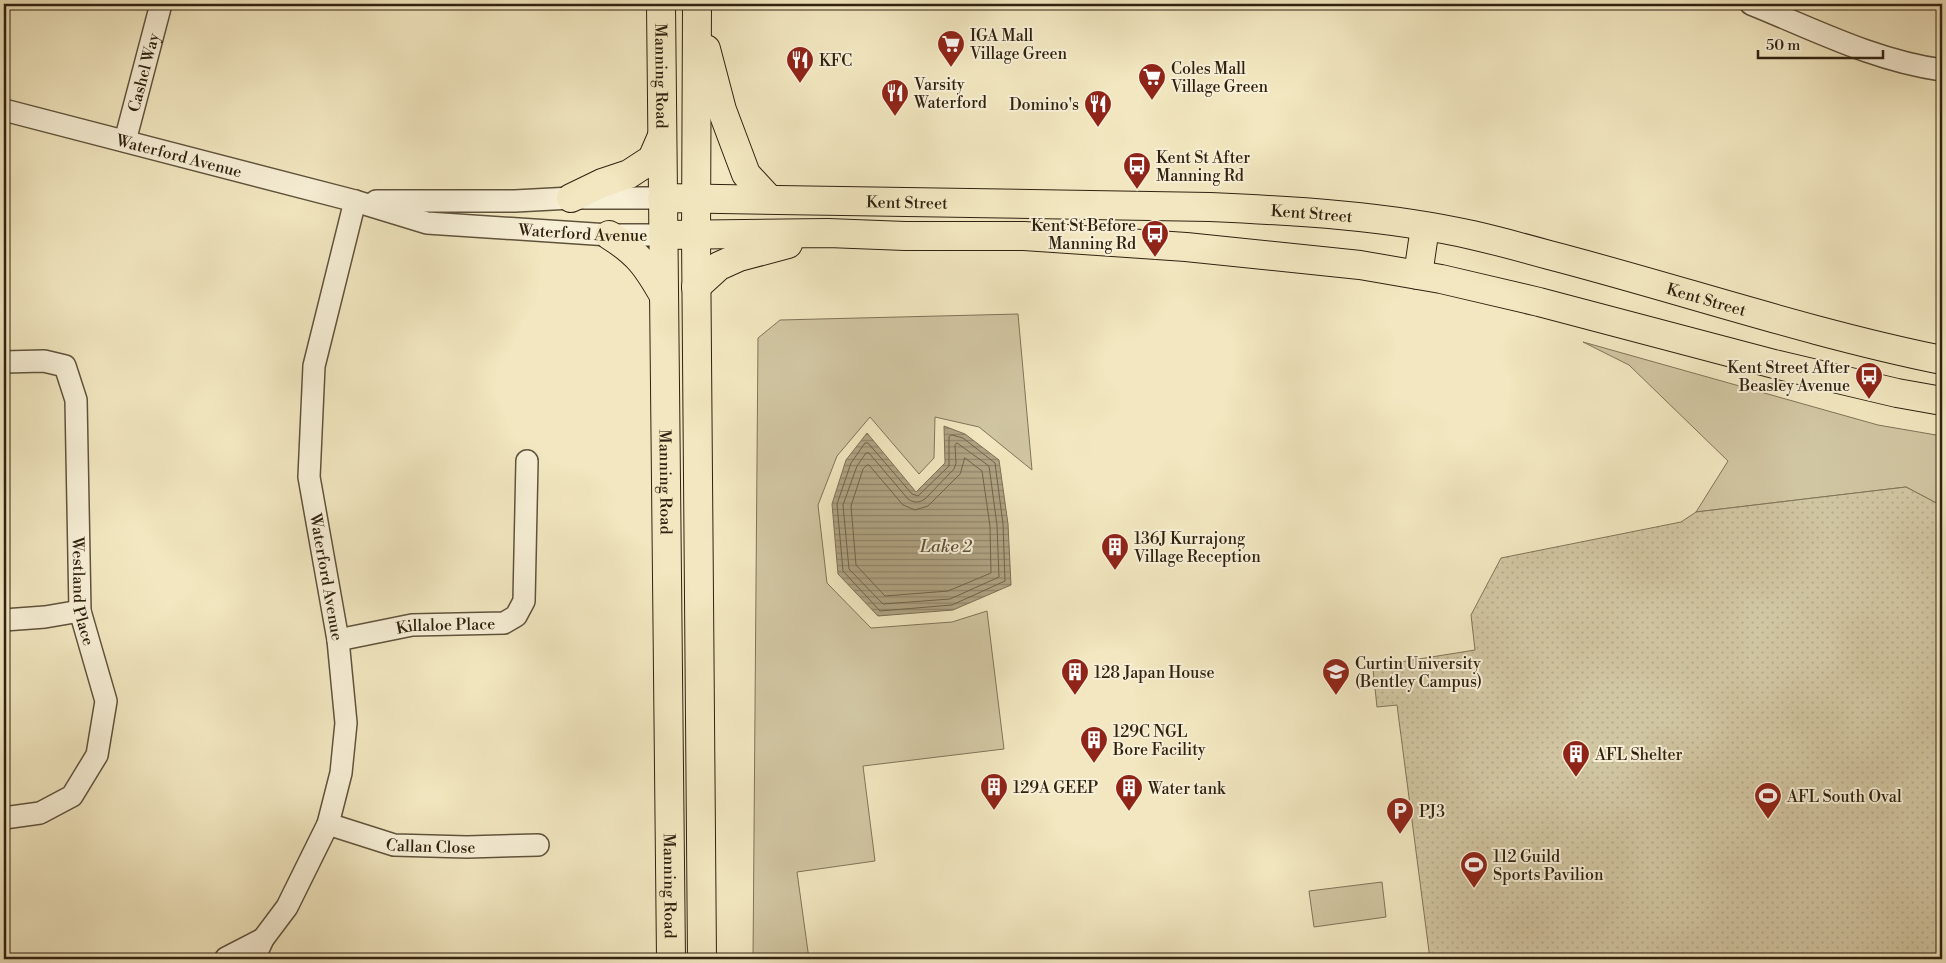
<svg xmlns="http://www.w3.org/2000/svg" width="1946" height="963" viewBox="0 0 1946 963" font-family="'Libre Bodoni',serif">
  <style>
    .green { fill: #d1c6a2; stroke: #807459 }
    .park { fill: url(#park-dots); stroke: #807459 }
    .water { fill: url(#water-rules); stroke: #7d7056 }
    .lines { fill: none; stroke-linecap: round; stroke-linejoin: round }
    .shore { stroke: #70634a; stroke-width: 1 }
    .minor-casing { stroke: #60533c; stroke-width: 24 }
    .major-casing { stroke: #302210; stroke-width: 30 }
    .minor { stroke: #f7efd6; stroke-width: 21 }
    .major { stroke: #f2e7c0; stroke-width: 28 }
    .labels { text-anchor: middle; stroke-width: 4; stroke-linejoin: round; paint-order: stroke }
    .poi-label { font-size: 16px; fill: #302210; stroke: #f7efd6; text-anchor: start }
    .street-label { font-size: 16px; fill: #302210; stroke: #f7efd6 }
    .water-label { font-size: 18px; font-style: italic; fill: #5d5039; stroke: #f7efd6 }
  </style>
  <defs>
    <pattern id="park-dots" width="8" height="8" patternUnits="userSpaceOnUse" patternTransform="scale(1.25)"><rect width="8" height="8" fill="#d1c6a2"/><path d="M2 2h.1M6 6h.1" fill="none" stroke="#b4aa8a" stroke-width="1.8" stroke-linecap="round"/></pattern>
    <pattern id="water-rules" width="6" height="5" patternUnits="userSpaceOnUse" patternTransform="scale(1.25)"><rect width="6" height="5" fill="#b0a484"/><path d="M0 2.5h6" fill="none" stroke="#90856b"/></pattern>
  </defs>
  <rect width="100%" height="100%" fill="#f2e7c0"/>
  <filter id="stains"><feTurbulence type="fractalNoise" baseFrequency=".004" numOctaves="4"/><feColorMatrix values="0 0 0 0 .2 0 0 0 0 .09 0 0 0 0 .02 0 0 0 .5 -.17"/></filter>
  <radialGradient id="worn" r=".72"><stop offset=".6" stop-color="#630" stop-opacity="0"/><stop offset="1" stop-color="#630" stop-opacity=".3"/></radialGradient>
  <path class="green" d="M1018 314 1032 470 979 427 935 417 934 458 919 474 870 417 837 456 818 505 827 583 871 628 952 622 987 611 1004 749 863 766 875 861 797 872 809 959H753L758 338 780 320Z
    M1583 342 1878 425 1942 436V506L1906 487 1696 512 1728 461 1629 365Z
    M1382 882 1386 917 1314 927 1309 891Z"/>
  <path class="park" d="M1906 487 1942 506V959H1430L1397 705 1377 707 1372 660 1394 663 1475 650 1471 615 1501 558 1681 522 1696 512Z"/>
  <path class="water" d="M944 426 965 434 999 460 1008 524 1011 585 953 610 878 616 838 574 832 504 846 460 867 433 916 492 945 463Z"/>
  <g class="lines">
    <path class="shore" d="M952 435 963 438 995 463 1003 524 1005 581 952 605 880 611 843 571 837 504 851 463 865 443H868L912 494 918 496 949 466V437Z
      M957 443 989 466 997 525 999 577 950 599 883 604 849 569 843 505 857 466 866 453H869L908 499C914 503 919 503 925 499L954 469 956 463 955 446Z
      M965 458 982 471 990 526 991 573 948 591 885 596 856 565 851 506 863 469 867 465H869L903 505 915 510 928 506 960 474Z"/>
    <defs>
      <g id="minor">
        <path d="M1751 4C1813 29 1875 61 1942 70"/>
        <path id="s1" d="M4 110 355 201 427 223 609 235H663"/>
        <path id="s2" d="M125 141 161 4"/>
        <path d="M376 201H515L571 198H662"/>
        <path id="s3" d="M4 362 44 361 65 366 76 400 80 611 106 701 97 755 72 796 40 813 4 818"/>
        <path d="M4 620 45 617 80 611"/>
        <path id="s4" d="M338 640 412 625 504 623 516 616 524 601 527 461"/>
        <path id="s5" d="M328 824 394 845 467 847 538 845"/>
        <path d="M226 958 263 939"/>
        <path d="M254 959 263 939 287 907 328 824 341 773 346 723 338 640 309 477 314 366 355 201"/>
      </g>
      <g id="major">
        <path id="s6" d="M661 4 671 959"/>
        <path d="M697 4 696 235 702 959"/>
        <path d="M706 49 722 110 746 174 769 199"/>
        <path d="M571 198 602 183 629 174 652 159 662 136"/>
        <path id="s7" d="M662 198 1210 207C1298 211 1387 216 1472 235 1498 241 1524 248 1549 255 1680 289 1809 333 1942 360"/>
        <path d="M609 235C638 253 647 266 664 296"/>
        <path d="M663 235 828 233 905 236H1024L1186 247 1360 265 1441 279 1539 302 1774 364 1897 393 1942 401"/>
        <path d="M1418 275 1425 227"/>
        <path d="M696 287 719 266 739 257 788 244"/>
      </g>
    </defs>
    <use href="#minor" class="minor-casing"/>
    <use href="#major" class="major-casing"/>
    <use href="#minor" class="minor"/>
    <use href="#major" class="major"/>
  </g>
  <defs>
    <symbol id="supermarket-pin" viewBox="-11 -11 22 30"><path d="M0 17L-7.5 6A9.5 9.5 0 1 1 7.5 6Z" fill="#8f2418" stroke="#f7efd6"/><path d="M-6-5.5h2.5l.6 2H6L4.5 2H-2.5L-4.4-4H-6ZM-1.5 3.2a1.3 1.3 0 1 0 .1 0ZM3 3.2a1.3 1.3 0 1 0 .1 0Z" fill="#fff"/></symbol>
    <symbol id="restaurant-pin" viewBox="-11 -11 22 30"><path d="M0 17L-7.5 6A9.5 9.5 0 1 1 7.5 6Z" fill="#8f2418" stroke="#f7efd6"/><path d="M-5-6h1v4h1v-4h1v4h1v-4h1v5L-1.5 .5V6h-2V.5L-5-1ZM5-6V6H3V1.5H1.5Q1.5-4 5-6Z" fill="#fff"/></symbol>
    <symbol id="bus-pin" viewBox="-11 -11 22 30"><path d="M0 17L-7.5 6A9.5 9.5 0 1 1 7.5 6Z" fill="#8f2418" stroke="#f7efd6"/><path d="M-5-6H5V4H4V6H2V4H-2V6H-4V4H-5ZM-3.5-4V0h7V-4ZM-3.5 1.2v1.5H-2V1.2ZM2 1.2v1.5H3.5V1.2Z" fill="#fff"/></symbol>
    <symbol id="building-pin" viewBox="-11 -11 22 30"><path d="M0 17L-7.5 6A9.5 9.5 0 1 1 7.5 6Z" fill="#8f2418" stroke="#f7efd6"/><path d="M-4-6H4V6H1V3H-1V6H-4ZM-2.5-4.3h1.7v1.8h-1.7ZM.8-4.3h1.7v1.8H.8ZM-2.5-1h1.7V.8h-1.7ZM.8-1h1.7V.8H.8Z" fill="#fff"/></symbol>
    <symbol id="university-pin" viewBox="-11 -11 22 30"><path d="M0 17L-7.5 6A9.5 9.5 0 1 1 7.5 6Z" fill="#8f2418" stroke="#f7efd6"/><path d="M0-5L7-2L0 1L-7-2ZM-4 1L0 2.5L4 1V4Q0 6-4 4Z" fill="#fff"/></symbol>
    <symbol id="stadium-pin" viewBox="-11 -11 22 30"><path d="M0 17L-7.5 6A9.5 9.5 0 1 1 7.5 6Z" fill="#8f2418" stroke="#f7efd6"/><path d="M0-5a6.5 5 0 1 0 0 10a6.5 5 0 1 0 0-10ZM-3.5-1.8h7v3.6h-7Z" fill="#fff"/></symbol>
    <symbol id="parking-pin" viewBox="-11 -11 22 30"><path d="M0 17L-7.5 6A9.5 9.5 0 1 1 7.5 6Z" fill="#8f2418" stroke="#f7efd6"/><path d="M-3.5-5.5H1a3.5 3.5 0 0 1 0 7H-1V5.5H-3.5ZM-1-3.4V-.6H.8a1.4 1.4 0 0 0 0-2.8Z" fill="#fff"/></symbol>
  </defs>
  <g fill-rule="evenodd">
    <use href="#supermarket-pin" x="935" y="28" width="32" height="43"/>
    <use href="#restaurant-pin" x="784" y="44" width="32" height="43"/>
    <use href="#supermarket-pin" x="1136" y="61" width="32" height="43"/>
    <use href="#restaurant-pin" x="879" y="77" width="32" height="43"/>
    <use href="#restaurant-pin" x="1082" y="88" width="32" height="43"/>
    <use href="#bus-pin" x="1121" y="150" width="32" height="43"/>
    <use href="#bus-pin" x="1139" y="218" width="32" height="43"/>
    <use href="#bus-pin" x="1853" y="360" width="32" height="43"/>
    <use href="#building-pin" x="1099" y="531" width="32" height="43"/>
    <use href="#building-pin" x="1059" y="656" width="32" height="43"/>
    <use href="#university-pin" x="1320" y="656" width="32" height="43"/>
    <use href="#building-pin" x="1078" y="724" width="32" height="43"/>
    <use href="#building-pin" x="1560" y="738" width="32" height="43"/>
    <use href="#building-pin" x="978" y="771" width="32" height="43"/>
    <use href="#building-pin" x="1113" y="772" width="32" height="43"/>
    <use href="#stadium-pin" x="1752" y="780" width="32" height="43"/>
    <use href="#parking-pin" x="1384" y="795" width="32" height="43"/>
    <use href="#stadium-pin" x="1458" y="849" width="32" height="43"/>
  </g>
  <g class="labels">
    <g class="poi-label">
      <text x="970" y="41">IGA Mall<tspan x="970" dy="18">Village Green</tspan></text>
      <text x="819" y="66">KFC</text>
      <text x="1171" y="74">Coles Mall<tspan x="1171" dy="18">Village Green</tspan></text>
      <text x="914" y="90">Varsity<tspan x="914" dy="18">Waterford</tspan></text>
      <text x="1079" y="110" text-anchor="end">Domino's</text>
      <text x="1156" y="163">Kent St After<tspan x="1156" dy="18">Manning Rd</tspan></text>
      <text x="1136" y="231" text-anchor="end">Kent St Before<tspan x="1136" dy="18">Manning Rd</tspan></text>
      <text x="1850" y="373" text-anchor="end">Kent Street After<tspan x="1850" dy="18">Beasley Avenue</tspan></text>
      <text x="1134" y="544">136J Kurrajong<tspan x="1134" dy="18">Village Reception</tspan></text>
      <text x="1355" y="669">Curtin University<tspan x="1355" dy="18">(Bentley Campus)</tspan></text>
      <text x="1094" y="678">128 Japan House</text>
      <text x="1113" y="737">129C NGL<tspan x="1113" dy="18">Bore Facility</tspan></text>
      <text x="1595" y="760">AFL Shelter</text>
      <text x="1013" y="793">129A GEEP</text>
      <text x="1148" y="794">Water tank</text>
      <text x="1787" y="802">AFL South Oval</text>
      <text x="1419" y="817">PJ3</text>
      <text x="1493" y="862">112 Guild<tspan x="1493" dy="18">Sports Pavilion</tspan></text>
    </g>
    <g class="street-label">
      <text dy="6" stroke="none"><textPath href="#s2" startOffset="71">Cashel Way</textPath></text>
      <text dy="6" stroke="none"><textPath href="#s6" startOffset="72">Manning Road</textPath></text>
      <text dy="6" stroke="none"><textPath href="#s1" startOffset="181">Waterford Avenue</textPath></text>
      <text dy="6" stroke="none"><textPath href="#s7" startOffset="245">Kent Street</textPath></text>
      <text dy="6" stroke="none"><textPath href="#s7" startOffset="650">Kent Street</textPath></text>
      <text dy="6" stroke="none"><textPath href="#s1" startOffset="594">Waterford Avenue</textPath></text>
      <text dy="6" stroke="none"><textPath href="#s7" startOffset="1055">Kent Street</textPath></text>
      <text dy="6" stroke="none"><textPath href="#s6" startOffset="478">Manning Road</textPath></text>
      <text transform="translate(327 577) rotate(80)" y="6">Waterford Avenue</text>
      <text dy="6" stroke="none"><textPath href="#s3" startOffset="289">Westland Place</textPath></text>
      <text dy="6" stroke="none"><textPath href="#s4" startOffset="109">Killaloe Place</textPath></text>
      <text dy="6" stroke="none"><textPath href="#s5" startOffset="106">Callan Close</textPath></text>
      <text dy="6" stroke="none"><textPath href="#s6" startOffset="882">Manning Road</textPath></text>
    </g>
    <g class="water-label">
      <text x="946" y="552">Lake 2</text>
    </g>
  </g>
  <rect width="1946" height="963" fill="none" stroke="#f2e7c0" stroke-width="20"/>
  <rect x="5" y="5" width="1936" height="953" fill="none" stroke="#302210" stroke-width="2.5"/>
  <rect x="10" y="10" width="1926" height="943" fill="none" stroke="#302210"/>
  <path d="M1758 50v8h125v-8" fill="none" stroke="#302210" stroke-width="2.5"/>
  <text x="1766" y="50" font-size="15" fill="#302210" stroke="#f7efd6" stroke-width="4" paint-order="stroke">50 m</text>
  <rect width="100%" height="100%" filter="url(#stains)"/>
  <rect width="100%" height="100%" fill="url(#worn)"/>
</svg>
